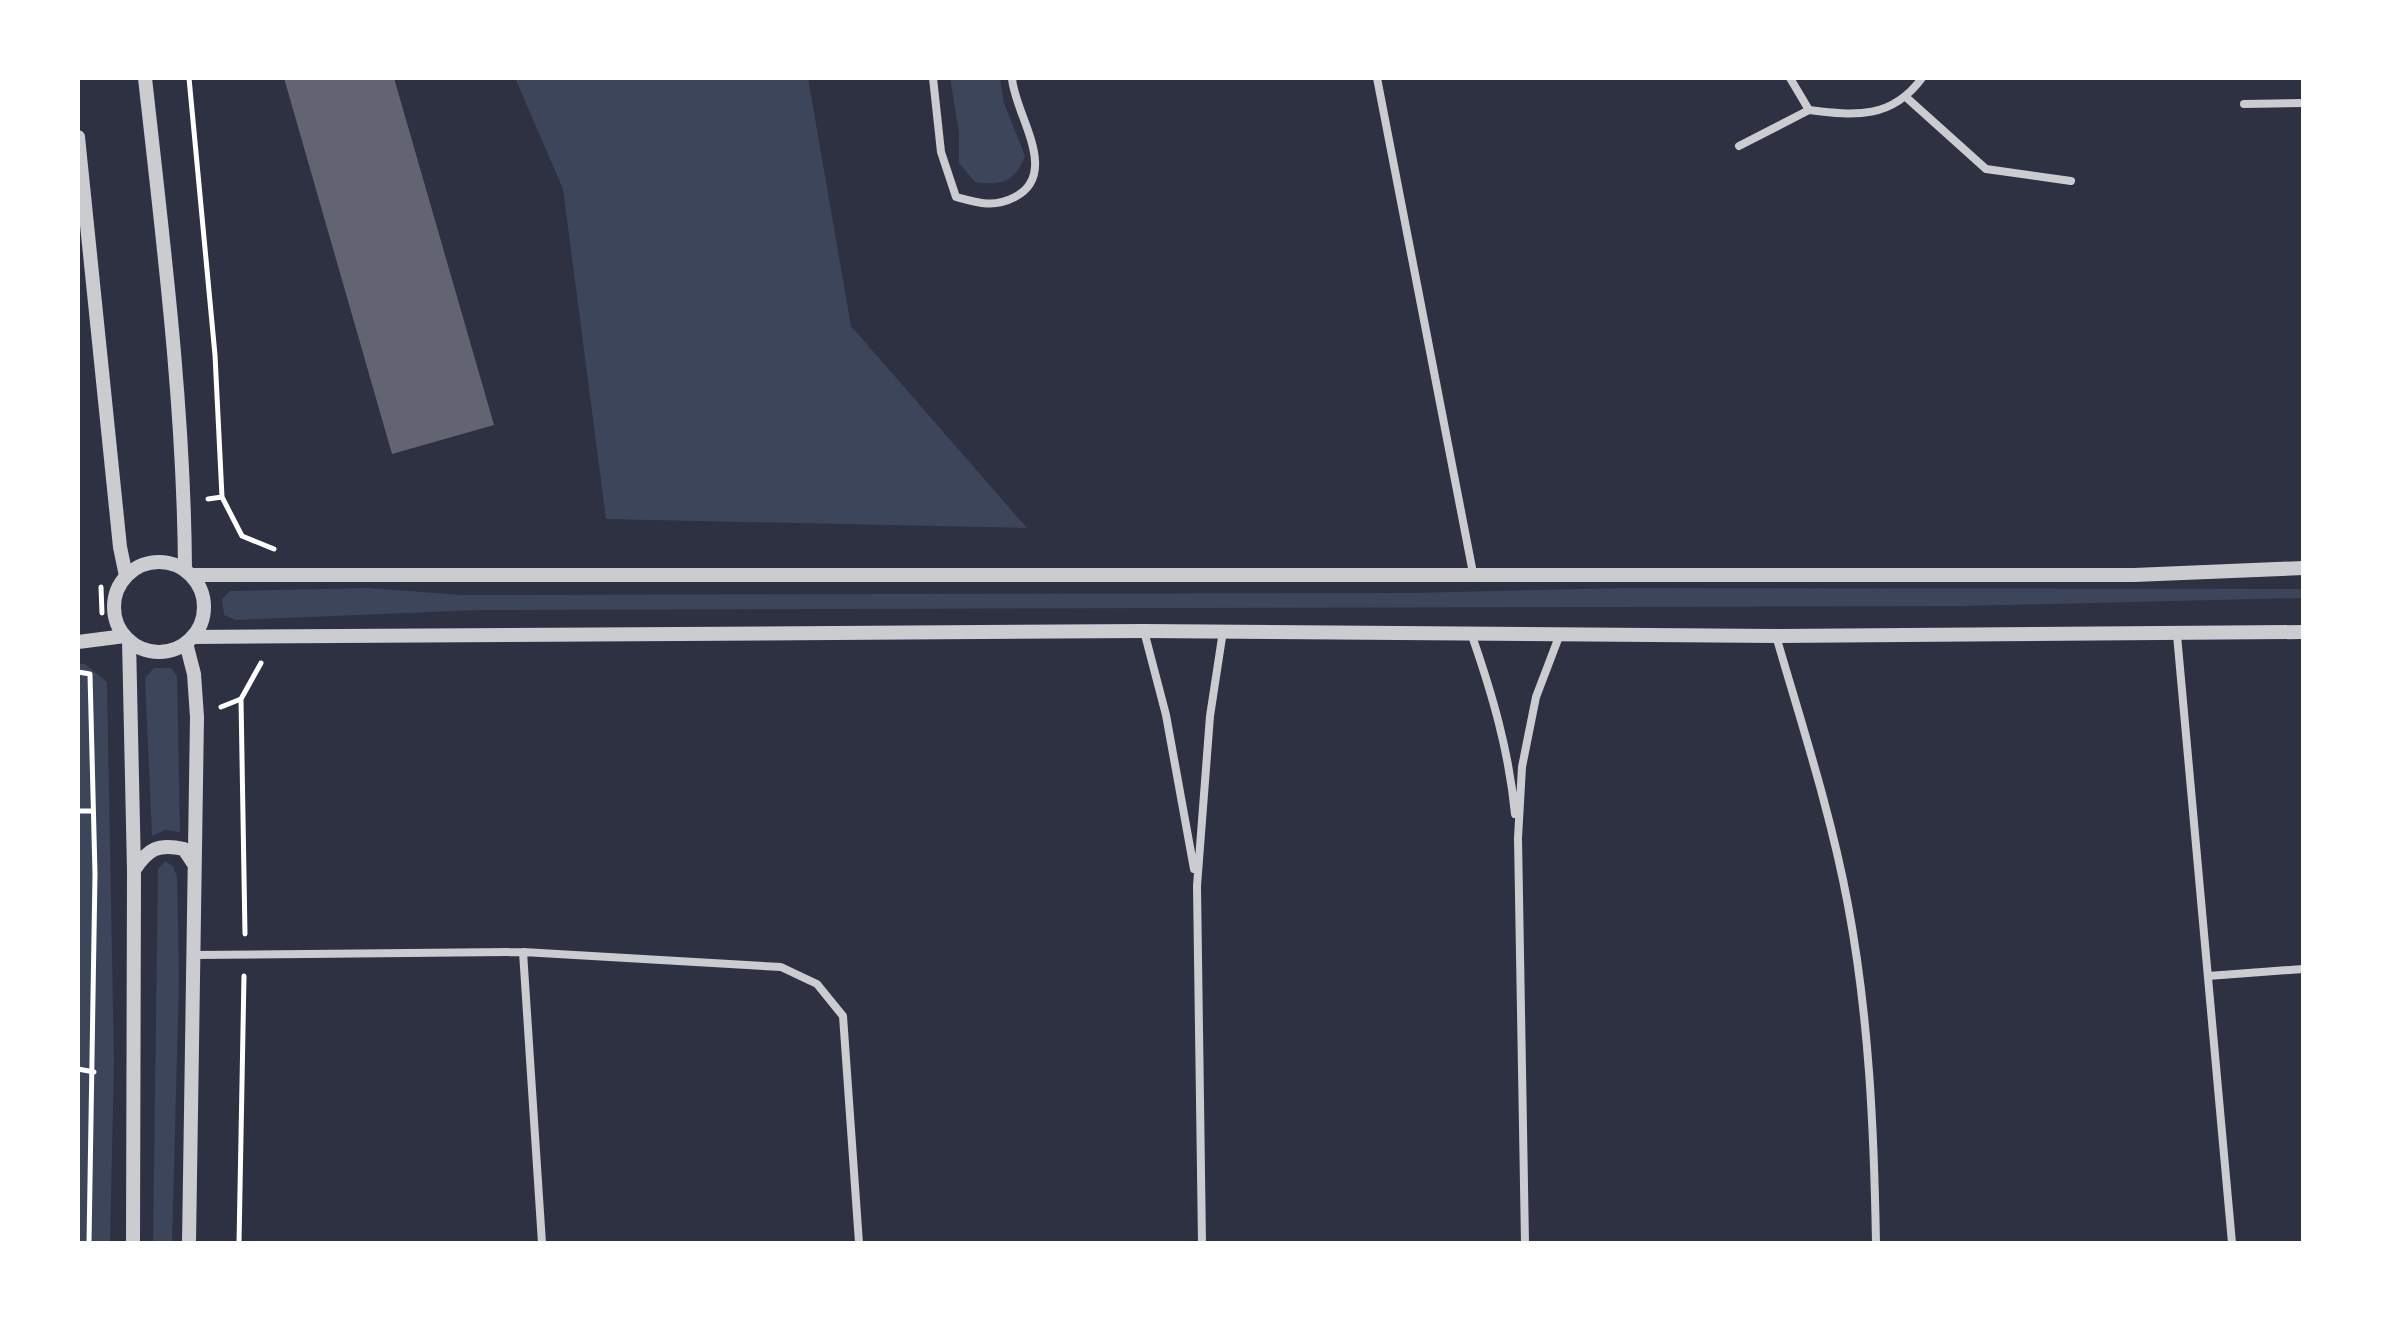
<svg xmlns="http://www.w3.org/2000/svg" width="2381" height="1321" viewBox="0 0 2381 1321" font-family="'Alegreya Sans',sans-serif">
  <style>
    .green { fill: #3c4559 }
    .building { fill: #626471 }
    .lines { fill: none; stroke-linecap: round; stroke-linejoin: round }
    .path { stroke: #fff; stroke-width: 5 }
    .minor { stroke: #caccd0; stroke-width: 8 }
    .tertiary { stroke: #caccd0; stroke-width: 14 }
  </style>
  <rect width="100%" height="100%" fill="#2d3142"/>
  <path class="green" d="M515 78H808L851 326 1027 528 606 519 563 189Z
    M950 78H1000L1004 103 1025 156C1015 182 1001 186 975 182L959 163V132Z
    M367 588 463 595 1410 593 1627 588 2303 589V598L1964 606 480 610 236 620 224 615 222 599 230 591Z
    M78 664H85L107 682 114 1063 110 1243H78Z
    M154 668H171L177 676 180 832 165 830 152 836 145 678Z
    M165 861 173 866 177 877 179 978 173 1207 172 1243H153L158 869Z"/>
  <path class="building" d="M284 78H394L494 425 392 454Z"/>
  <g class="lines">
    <path class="path" d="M189 78 215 355 222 497
      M208 499 222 497 242 536 274 549
      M101 587 102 613
      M78 672 90 674 95 874 89 1243
      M241 699 245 934
      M221 707 241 699 261 663
      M78 811H93
      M78 1069 94 1072
      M239 1243 244 976"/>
    <path class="minor" d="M933 78 941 152 956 197C978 203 994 208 1015 197 1061 173 1014 113 1012 78
      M1377 78 1473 573
      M1790 78 1809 110C1856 116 1892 119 1922 78
      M1907 98 1986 169 2071 181
      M2244 104 2303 103
      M1739 146 1809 110
      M1144 631 1166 715 1194 869
      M1471 633C1492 693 1509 751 1515 814
      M2177 635 2232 1243
      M1776 636C1802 725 1831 814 1848 905 1869 1017 1874 1129 1876 1243
      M523 952 542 1243
      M193 955 523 952 781 967 817 984 843 1016 859 1243
      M2208 976 2303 969
      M1202 1243 1197 886 1210 716 1223 631
      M1525 1243 1518 838 1522 767 1536 697 1560 634"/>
    <path class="tertiary" d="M145 78C163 241 184 405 185 570
      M78 137 120 547 126 576
      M114 607a45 45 0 1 1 90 0a45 45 0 1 1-90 0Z
      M191 575H2134L2303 568
      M192 637 1144 631 1776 636 2303 632
      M129 640 134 871 133 1243
      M78 642 125 636
      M186 643 194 674 197 717 189 1243
      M134 870C148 849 158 843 184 849L194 864"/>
  </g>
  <rect width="2381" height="1321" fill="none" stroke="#ffffff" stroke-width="160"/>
</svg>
